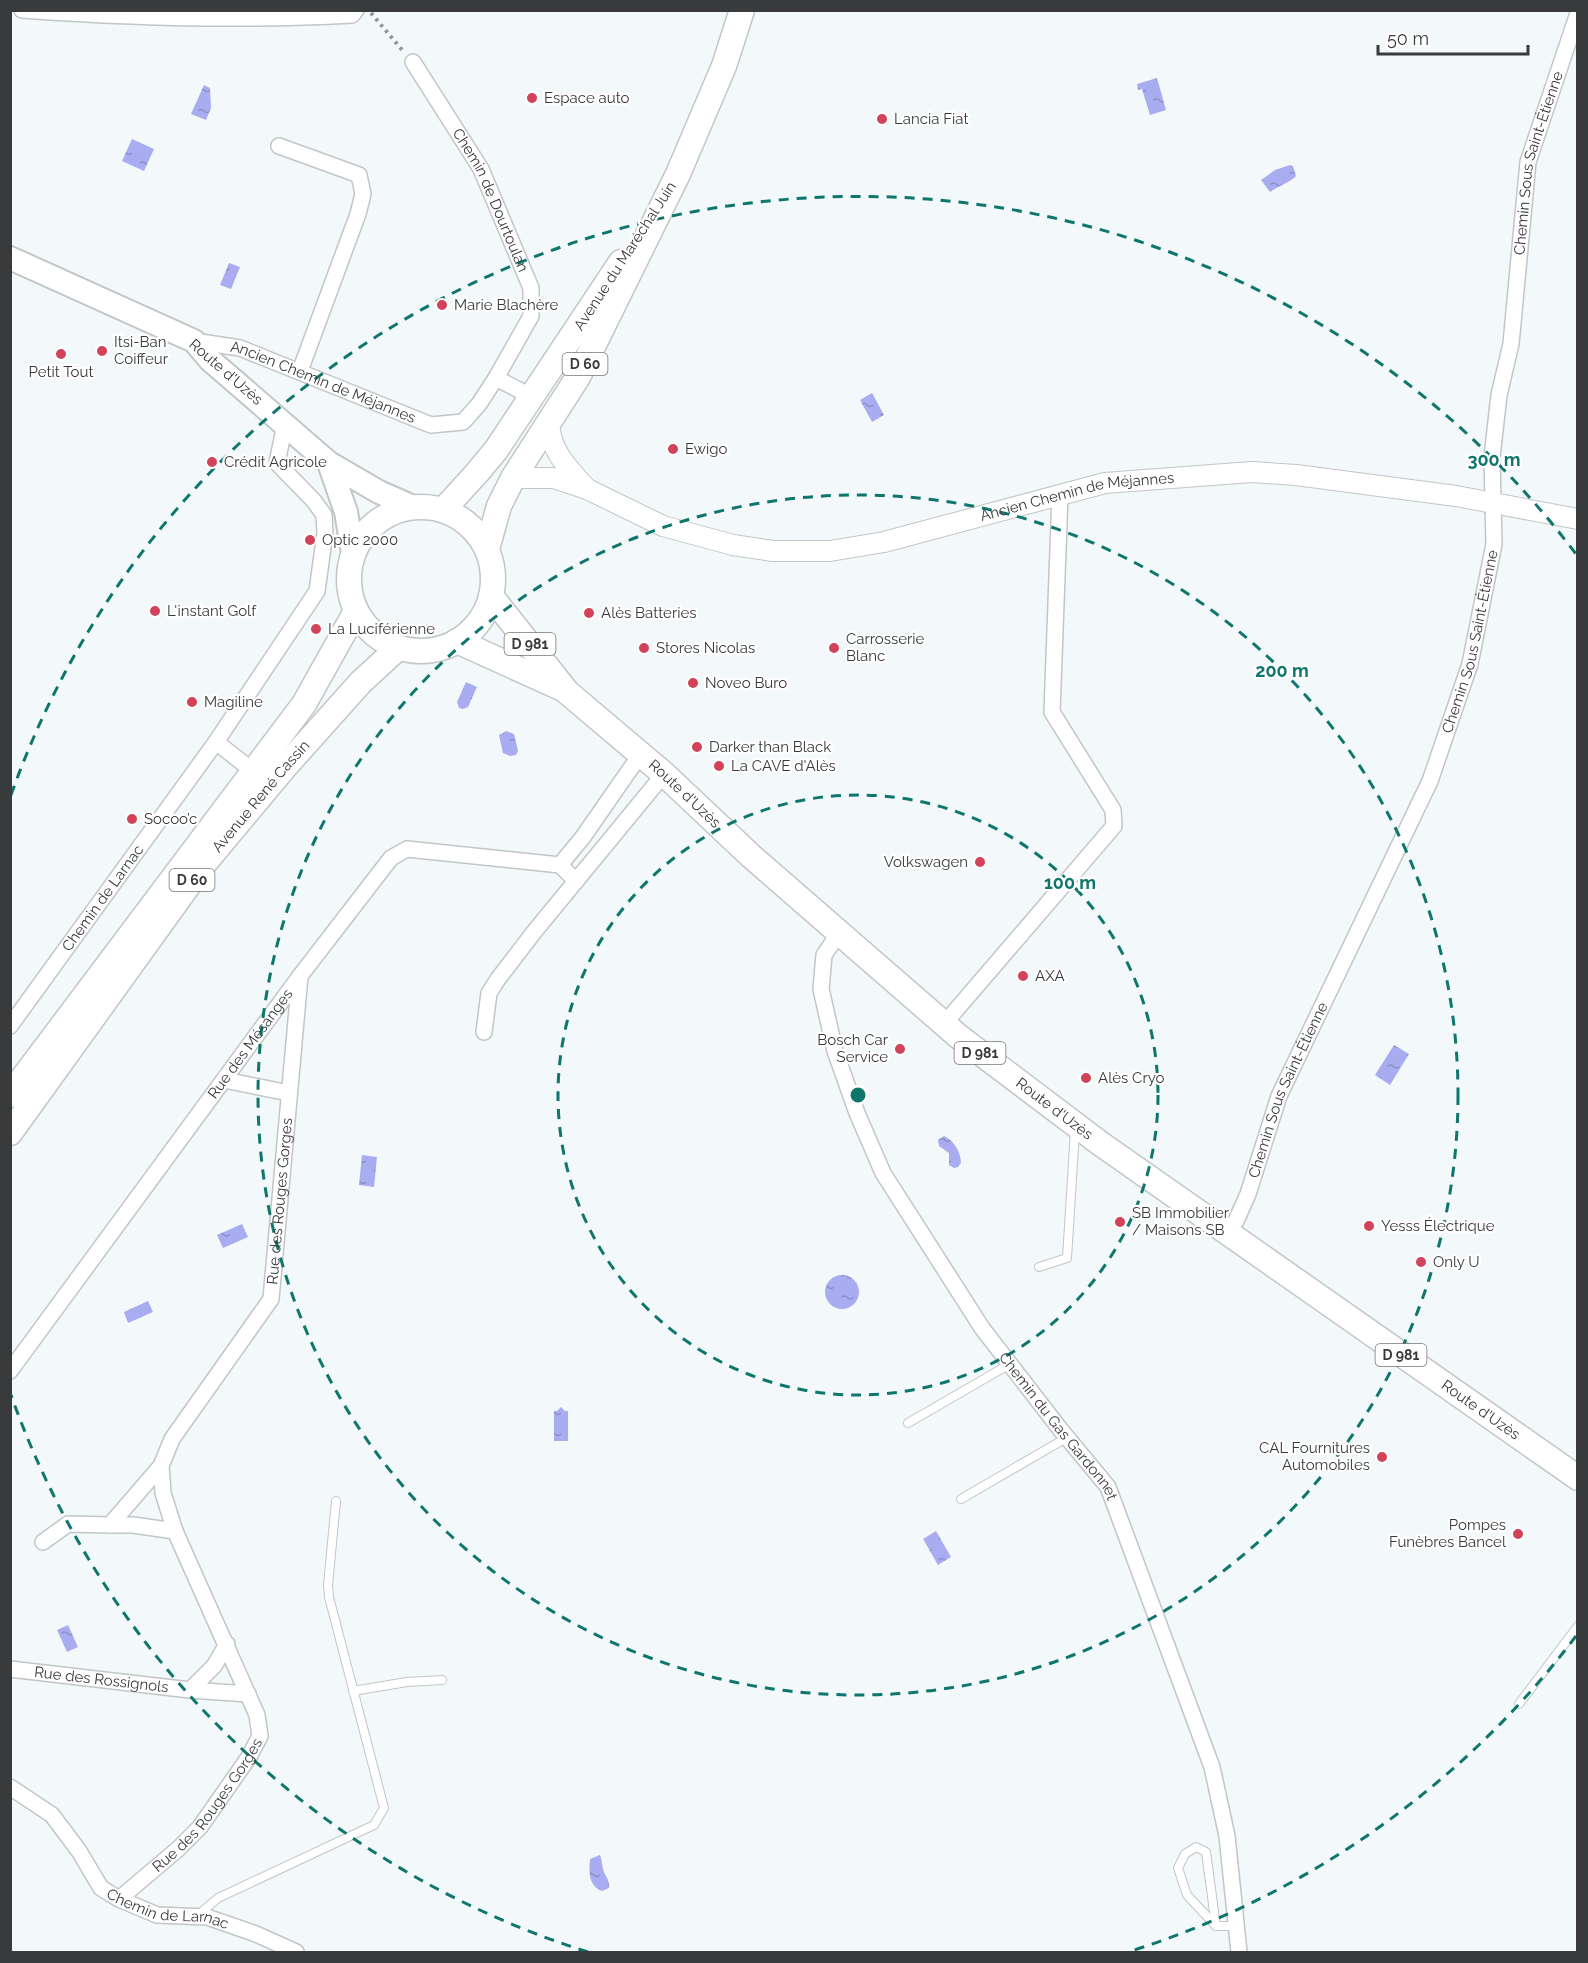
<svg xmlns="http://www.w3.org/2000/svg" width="1588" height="1963" viewBox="0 0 1588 1963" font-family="Raleway,sans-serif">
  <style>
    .water { fill: url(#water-ripples) }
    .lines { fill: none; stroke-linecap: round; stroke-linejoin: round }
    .service-casing { stroke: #c1c6c7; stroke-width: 10 }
    .minor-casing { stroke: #c1c6c7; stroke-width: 18 }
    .tertiary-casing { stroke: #c1c6c7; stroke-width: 22 }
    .secondary-casing { stroke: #c1c6c7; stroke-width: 26 }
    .primary-casing { stroke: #c1c6c7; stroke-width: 27 }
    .path { stroke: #929697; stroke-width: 4; stroke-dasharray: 3 4.5; stroke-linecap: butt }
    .service { stroke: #fff; stroke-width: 8 }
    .minor { stroke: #fff; stroke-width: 15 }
    .tertiary { stroke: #fff; stroke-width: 20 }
    .secondary { stroke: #fff; stroke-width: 22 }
    .primary { stroke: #fff; stroke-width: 24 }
    .ring { fill: none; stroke: #0f766e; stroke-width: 3; stroke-dasharray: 10 8 }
    .poi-dot { fill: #d24259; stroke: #fff; stroke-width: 2 }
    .labels { text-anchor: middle; stroke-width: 4.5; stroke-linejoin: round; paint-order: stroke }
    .shield { fill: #fff; stroke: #747576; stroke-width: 1.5 }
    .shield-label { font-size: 14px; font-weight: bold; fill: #383a3b }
    .poi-label { font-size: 15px; fill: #383a3b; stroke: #fff; text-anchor: start }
    .street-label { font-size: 15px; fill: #383a3b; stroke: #fff }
    .centre { fill: #0f766e; stroke: #fff; stroke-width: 3 }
    .ring-label { font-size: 18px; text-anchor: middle; font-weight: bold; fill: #0f766e; stroke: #fff; stroke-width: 4.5; stroke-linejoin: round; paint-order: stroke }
  </style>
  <defs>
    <pattern id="water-ripples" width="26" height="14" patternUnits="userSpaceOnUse" patternTransform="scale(1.5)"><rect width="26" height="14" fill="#aaacf1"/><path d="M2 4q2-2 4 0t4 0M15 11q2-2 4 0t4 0" fill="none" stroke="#8b8dc4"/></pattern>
  </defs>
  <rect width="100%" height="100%" fill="#f3f8fa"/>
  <path class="water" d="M1157 78 1166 110 1150 115 1142 89 1138 90 1137 84Z
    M204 85 210 88 211 108 206 120 191 114Z
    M132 139 154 149 144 171 122 161Z
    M1290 165 1293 166 1296 176C1292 181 1277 187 1270 192L1261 180 1275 170Z
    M229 263 240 267 231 289 220 285Z
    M872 393 884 415 872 422 860 400Z
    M466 682 477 687 468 707 463 709 459 708 457 702Z
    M506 731 514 734 518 751 516 755 510 756 503 753 499 735Z
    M1394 1045 1409 1054 1390 1085 1375 1075Z
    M944 1136C954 1140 961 1153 961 1163L958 1167 954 1168 949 1165V1153L939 1146 938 1140Z
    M362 1155 377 1157 374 1187 359 1185Z
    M242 1224 248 1237 223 1248 217 1235Z
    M825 1292a17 17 0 1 1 34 0a17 17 0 1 1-34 0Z
    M148 1301 153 1312 128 1323 124 1312Z
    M561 1407 565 1411H568V1441H554V1411H557Z
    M936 1531 951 1557 938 1565 923 1539Z
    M68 1625 78 1647 67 1652 57 1630Z
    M600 1855C602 1861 602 1864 603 1869 605 1877 610 1879 609 1888L602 1891C588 1886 589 1871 590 1859Z"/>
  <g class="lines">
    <defs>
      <path id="service" d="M1039 1267 1067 1258 1075 1130
        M908 1423 1010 1364
        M961 1499 1068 1437
        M353 1691 407 1682 442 1680
        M1519 1704 1578 1626
        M197 1916 218 1898 374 1825 384 1808 329 1597 328 1585 336 1501
        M1216 1926 1187 1895 1178 1868 1185 1854 1196 1847 1206 1852 1216 1926H1235"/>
      <g id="minor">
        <path d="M22 10C132 18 242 21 352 15L356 10"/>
        <path id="s1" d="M413 62 481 169 531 288V316L496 378"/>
        <path d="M279 146 359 175 363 194 358 214 300 371"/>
        <path id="s2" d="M194 341 240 348 431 425 463 422 479 404 496 378 532 397"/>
        <path d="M216 742 317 591 325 533 324 515 314 501 277 463 285 424"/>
        <path d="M560 865 583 837 640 755"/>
        <path id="s3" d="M839 933 824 955 821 989 835 1051 857 1113 883 1173 982 1328 1060 1429 1108 1487 1212 1767 1227 1836 1239 1952"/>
        <path d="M944 1024 1114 826 1113 810 1052 712 1060 495"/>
        <path id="s4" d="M10 1026 216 742 253 771"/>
        <path d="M484 1032 489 993 498 979 534 932 664 774"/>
        <path d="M224 1080 289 1093"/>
        <path id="s5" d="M1225 1231 1236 1221 1248 1194 1279 1096 1430 781 1470 664 1494 544 1492 457 1499 395 1511 344 1528 162 1578 13"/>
        <path id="s6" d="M10 1371 300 976 391 858 407 849 560 865 576 881"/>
        <path d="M110 1525H133L175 1531"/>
        <path d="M43 1542 68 1524 110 1525 161 1466"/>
        <path id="s7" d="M10 1669 190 1690 248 1694"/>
        <path d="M190 1690 214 1666 227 1644"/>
        <path id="s8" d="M10 1787 52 1815 79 1851 101 1888 119 1899 157 1915 207 1917 256 1934 296 1952"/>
        <path id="s9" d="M119 1899 178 1849 200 1827 249 1757 260 1736 257 1715 175 1531 163 1493 161 1466 172 1439 271 1299 300 976"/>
      </g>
      <g id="tertiary">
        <path d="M549 422C550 451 568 468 587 489"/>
        <path id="s10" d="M513 478H554L587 489 663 526 733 545 773 551H830L884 542 1105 483 1252 472 1296 475 1456 496 1578 519"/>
      </g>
      <path id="secondary" d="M10 258 194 341 210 360 329 463 379 492 413 507
        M329 463 346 512 353 553"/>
      <g id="primary">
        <circle cx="421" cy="579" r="72"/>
        <path d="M443 510 476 474 496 450 621 262"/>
        <path d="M487 549 499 506 513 478 578 377 678 174 724 66 742 10"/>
        <path id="s11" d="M491 596 567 692 664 774 751 856 958 1036 1101 1144 1578 1478"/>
        <path d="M457 641 563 689"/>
        <path d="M10 1095 304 704 356 611"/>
        <path id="s12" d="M10 1133 203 865 284 768 361 682 398 648"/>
      </g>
    </defs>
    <use href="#service" class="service-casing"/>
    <use href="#minor" class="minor-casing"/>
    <use href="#tertiary" class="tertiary-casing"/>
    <use href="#secondary" class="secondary-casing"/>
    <use href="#primary" class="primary-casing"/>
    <path class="path" d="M371 13 403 51"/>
    <use href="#service" class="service"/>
    <use href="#minor" class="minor"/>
    <use href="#tertiary" class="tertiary"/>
    <use href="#secondary" class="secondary"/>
    <use href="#primary" class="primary"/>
  </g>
  <g class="ring">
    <circle cx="858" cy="1095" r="300"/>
    <circle cx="858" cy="1095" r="600"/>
    <path d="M1576 1636A899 899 0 0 1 1128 1952M588 1952A899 899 0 0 1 11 1395M11 795A899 899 0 0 1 1576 554"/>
  </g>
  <g class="poi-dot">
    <circle cx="532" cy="98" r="6"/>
    <circle cx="882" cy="119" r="6"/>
    <circle cx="442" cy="305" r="6"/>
    <circle cx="102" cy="351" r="6"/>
    <circle cx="61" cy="354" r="6"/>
    <circle cx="673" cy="449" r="6"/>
    <circle cx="212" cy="462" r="6"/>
    <circle cx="310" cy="540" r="6"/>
    <circle cx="155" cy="611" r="6"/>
    <circle cx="589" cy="613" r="6"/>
    <circle cx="316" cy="629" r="6"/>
    <circle cx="644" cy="648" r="6"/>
    <circle cx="834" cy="648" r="6"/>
    <circle cx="693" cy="683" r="6"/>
    <circle cx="192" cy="702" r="6"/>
    <circle cx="697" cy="747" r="6"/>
    <circle cx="719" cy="766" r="6"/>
    <circle cx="132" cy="819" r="6"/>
    <circle cx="980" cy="862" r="6"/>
    <circle cx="1023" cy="976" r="6"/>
    <circle cx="900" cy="1049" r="6"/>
    <circle cx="1086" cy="1078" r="6"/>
    <circle cx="1120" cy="1222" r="6"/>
    <circle cx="1369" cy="1226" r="6"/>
    <circle cx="1421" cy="1262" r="6"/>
    <circle cx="1382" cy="1457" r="6"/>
    <circle cx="1518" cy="1534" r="6"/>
  </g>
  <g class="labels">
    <g class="shield">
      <rect x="562.5" y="353" width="45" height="22" rx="4.5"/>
      <rect x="504.5" y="633" width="51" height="22" rx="4.5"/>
      <rect x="169.5" y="869" width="45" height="22" rx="4.5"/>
      <rect x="954.5" y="1042" width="51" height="22" rx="4.5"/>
      <rect x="1375.5" y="1344" width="51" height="22" rx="4.5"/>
    </g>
    <g class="shield-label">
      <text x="585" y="369">D 60</text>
      <text x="530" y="649">D 981</text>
      <text x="192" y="885">D 60</text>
      <text x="980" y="1058">D 981</text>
      <text x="1401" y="1360">D 981</text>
    </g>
    <g class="poi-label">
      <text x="544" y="103">Espace auto</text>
      <text x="894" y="124">Lancia Fiat</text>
      <text x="454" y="310">Marie Blachère</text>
      <text x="114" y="347">Itsi-Ban<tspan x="114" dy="17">Coiffeur</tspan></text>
      <text x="61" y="377" text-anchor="middle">Petit Tout</text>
      <text x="685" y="454">Ewigo</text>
      <text x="224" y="467">Crédit Agricole</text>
      <text x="322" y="545">Optic 2000</text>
      <text x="167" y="616">L'instant Golf</text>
      <text x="601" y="618">Alès Batteries</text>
      <text x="328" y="634">La Luciférienne</text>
      <text x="846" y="644">Carrosserie<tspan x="846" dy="17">Blanc</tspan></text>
      <text x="656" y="653">Stores Nicolas</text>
      <text x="705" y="688">Noveo Buro</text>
      <text x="204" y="707">Magiline</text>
      <text x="709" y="752">Darker than Black</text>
      <text x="731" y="771">La CAVE d'Alès</text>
      <text x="144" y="824">Socoo’c</text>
      <text x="968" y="867" text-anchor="end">Volkswagen</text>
      <text x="1035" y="981">AXA</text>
      <text x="888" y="1045" text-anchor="end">Bosch Car<tspan x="888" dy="17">Service</tspan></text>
      <text x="1098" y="1083">Alès Cryo</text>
      <text x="1132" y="1218">SB Immobilier<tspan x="1132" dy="17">/ Maisons SB</tspan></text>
      <text x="1381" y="1231">Yesss Électrique</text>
      <text x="1433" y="1267">Only U</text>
      <text x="1370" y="1453" text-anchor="end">CAL Fournitures<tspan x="1370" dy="17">Automobiles</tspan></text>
      <text x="1506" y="1530" text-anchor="end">Pompes<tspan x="1506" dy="17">Funèbres Bancel</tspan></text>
    </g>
    <g class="street-label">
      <text dy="5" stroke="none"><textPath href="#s5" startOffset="1128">Chemin Sous Saint-Étienne</textPath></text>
      <text dy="5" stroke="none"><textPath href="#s1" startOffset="159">Chemin de Dourtoulan</textPath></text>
      <text transform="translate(625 256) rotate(-57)" y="5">Avenue du Maréchal Juin</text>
      <text transform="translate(226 372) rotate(41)" y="5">Route d'Uzès</text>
      <text dy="5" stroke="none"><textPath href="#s2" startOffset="136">Ancien Chemin de Méjannes</textPath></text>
      <text dy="5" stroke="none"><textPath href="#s10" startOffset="584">Ancien Chemin de Méjannes</textPath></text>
      <text dy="5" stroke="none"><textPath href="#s5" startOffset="642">Chemin Sous Saint-Étienne</textPath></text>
      <text dy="5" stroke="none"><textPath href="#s11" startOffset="278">Route d'Uzès</textPath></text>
      <text dy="5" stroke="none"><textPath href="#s12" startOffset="420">Avenue René Cassin</textPath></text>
      <text dy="5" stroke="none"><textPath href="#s4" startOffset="158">Chemin de Larnac</textPath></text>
      <text dy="5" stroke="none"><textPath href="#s6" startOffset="406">Rue des Mésanges</textPath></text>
      <text dy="5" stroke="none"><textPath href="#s5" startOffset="156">Chemin Sous Saint-Étienne</textPath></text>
      <text dy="5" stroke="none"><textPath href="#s11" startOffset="764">Route d'Uzès</textPath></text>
      <text dy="5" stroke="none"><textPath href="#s9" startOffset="806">Rue des Rouges Gorges</textPath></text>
      <text dy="5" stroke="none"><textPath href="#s11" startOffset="1286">Route d'Uzès</textPath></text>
      <text dy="5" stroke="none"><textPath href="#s3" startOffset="564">Chemin du Gas Gardonnet</textPath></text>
      <text dy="5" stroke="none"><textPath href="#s7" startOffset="92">Rue des Rossignols</textPath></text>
      <text dy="5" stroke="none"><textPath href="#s9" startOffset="130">Rue des Rouges Gorges</textPath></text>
      <text dy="5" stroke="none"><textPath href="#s8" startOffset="210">Chemin de Larnac</textPath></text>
    </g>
  </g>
  <circle cx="858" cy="1095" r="9" class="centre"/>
  <g class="ring-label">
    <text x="1494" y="466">300 m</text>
    <text x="1282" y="677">200 m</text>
    <text x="1070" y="889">100 m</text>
  </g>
  <rect width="1588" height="1963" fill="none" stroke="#383a3b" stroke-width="24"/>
  <path d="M1378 45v9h150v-9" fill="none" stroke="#383a3b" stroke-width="3"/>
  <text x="1387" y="45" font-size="18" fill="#383a3b" stroke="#ffffff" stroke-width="4.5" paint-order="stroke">50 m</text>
</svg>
